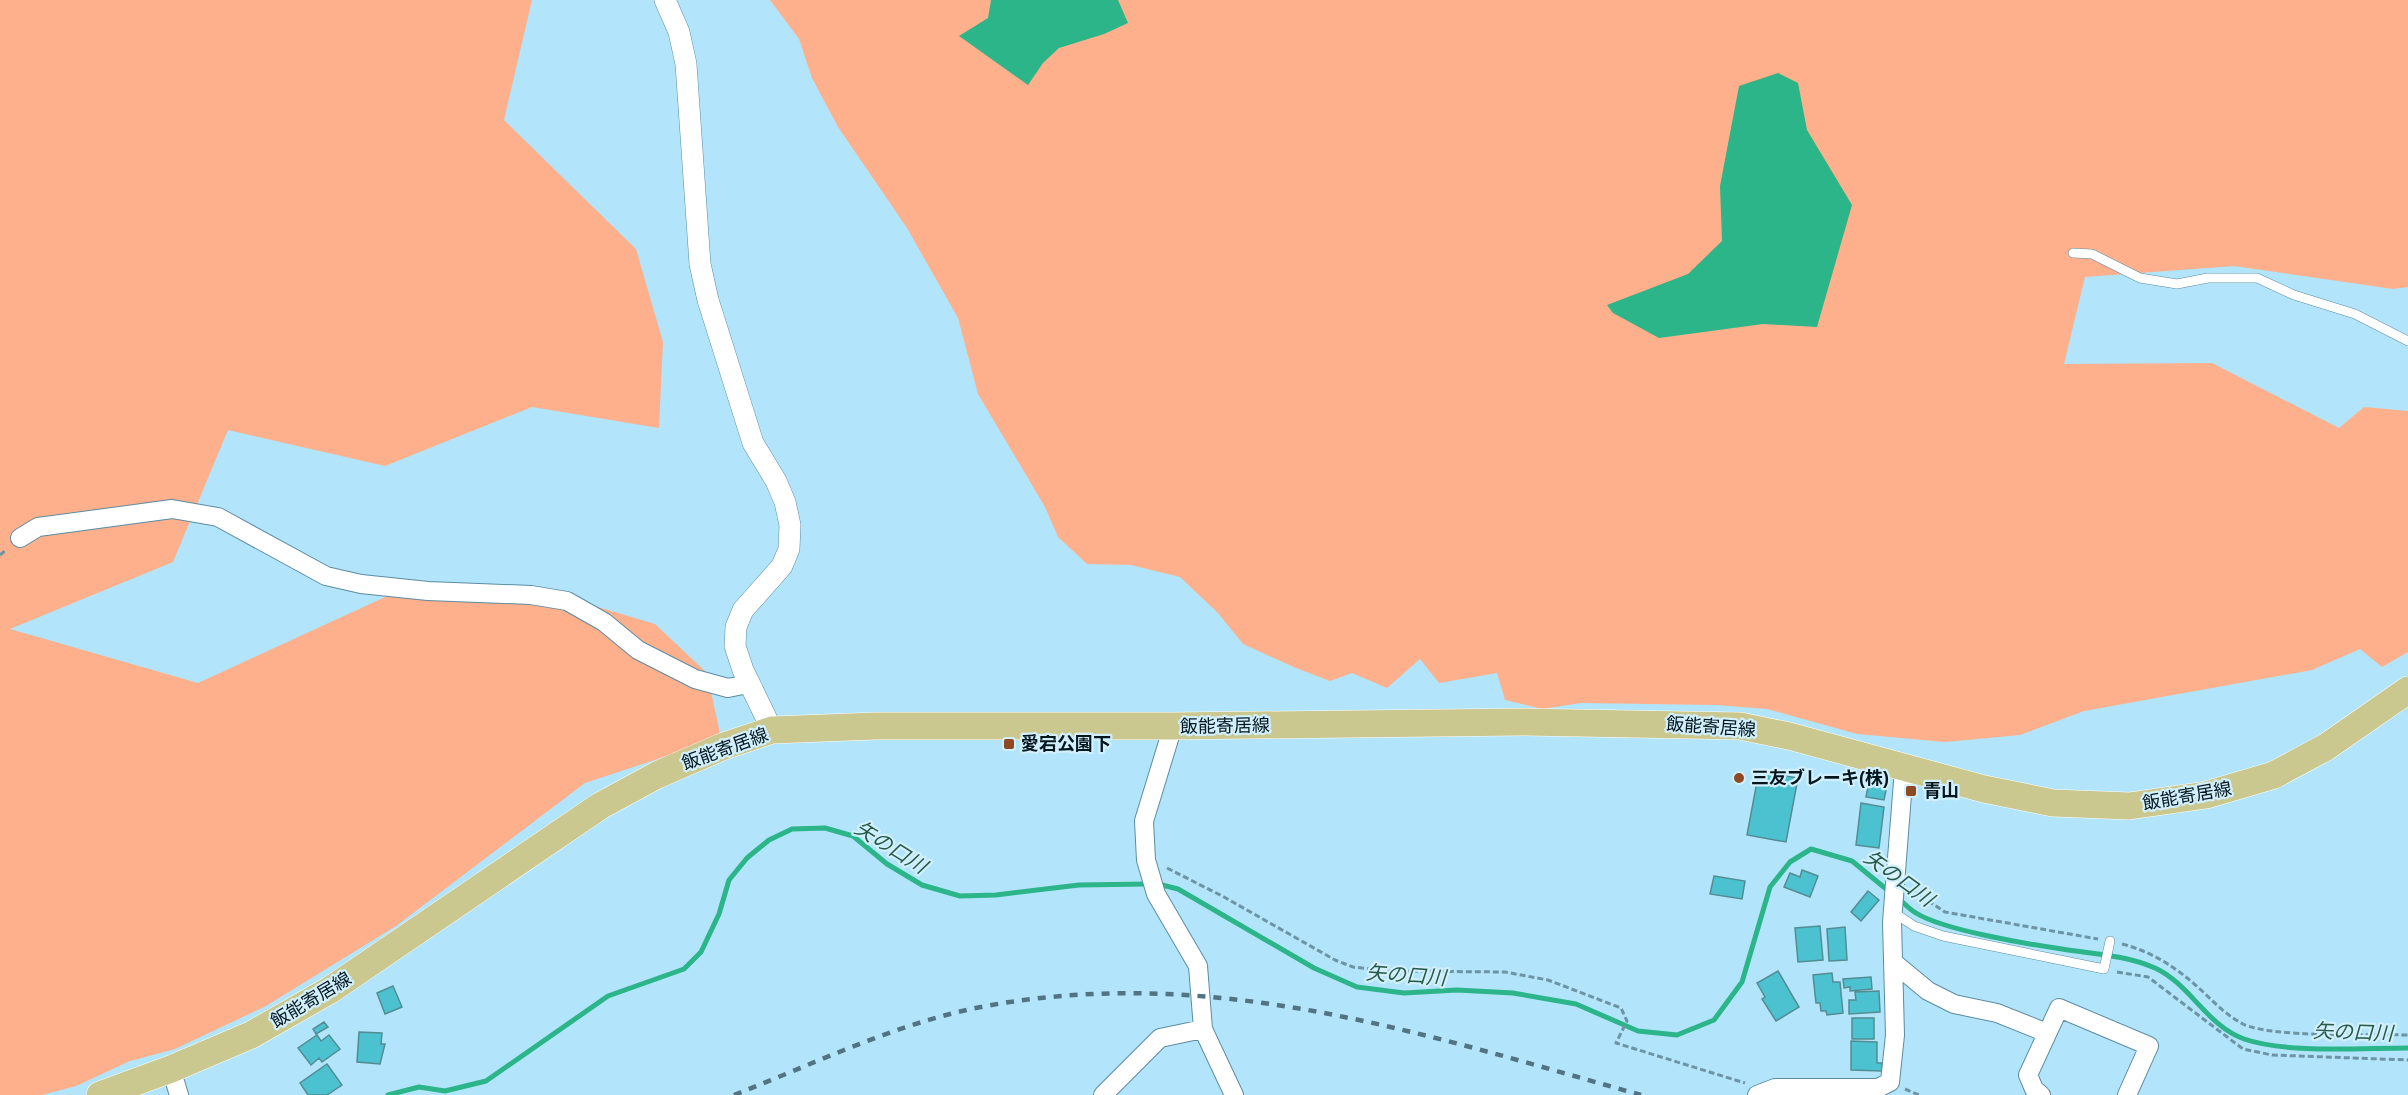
<svg xmlns="http://www.w3.org/2000/svg" width="2408" height="1095" viewBox="0 0 2408 1095" font-family="Helvetica,'Noto Sans JP',sans-serif">
  <style>
    .green { fill: #fdb08b }
    .water { fill: #2bb589 }
    .lines { fill: none; stroke-linecap: round; stroke-linejoin: round }
    .stream { stroke: #2bb589; stroke-width: 5 }
    .building { fill: #4cc2d0; stroke: #538c93; stroke-width: 1.5 }
    .service-casing { stroke: #5c8ca1; stroke-width: 10 }
    .minor-casing { stroke: #5c8ca1; stroke-width: 20 }
    .tertiary-casing { stroke: #5c8ca1; stroke-width: 22 }
    .primary-casing { stroke: #fff; stroke-width: 28 }
    .path { stroke: #6d94a5; stroke-width: 3; stroke-dasharray: 6 3; stroke-linecap: butt }
    .service { stroke: #fff; stroke-width: 9 }
    .minor { stroke: #fff; stroke-width: 18 }
    .tertiary { stroke: #fff; stroke-width: 21 }
    .primary { stroke: #cac78f; stroke-width: 27 }
    .rail { stroke: #527382; stroke-width: 4.5; stroke-dasharray: 8 8; stroke-linecap: butt }
    .poi-dot { fill: #8e4822; stroke: #d1effc; stroke-width: 2 }
    .labels { text-anchor: middle; stroke-width: 4.5; stroke-linejoin: round; paint-order: stroke }
    .street-label { font-size: 18px; fill: #03161e; stroke: #d1effc }
    .poi-label { font-size: 18px; font-weight: bold; fill: #03161e; stroke: #d1effc; text-anchor: start }
    .water-label { font-size: 20px; font-style: italic; fill: #265a47; stroke: #d1effc }
  </style>
  <rect width="100%" height="100%" fill="#b2e5fc"/>
  <path class="green" d="M0 0H532L504 120 636 249 663 342 659 428 532 407 385 466 228 430 173 562 10 629 198 683 396 592 581 602 655 624 707 673 721 738 585 783 396 926 266 1006 175 1049 130 1061 76 1086 42 1095H0Z
    M770 0H2408V287L2393 289 2234 266 2085 277 2064 364 2212 363 2339 428 2364 407 2408 411V652L2382 667 2360 649 2312 670 2084 711 2020 735 1945 742 1857 734 1767 709 1717 705 1581 703 1542 709 1505 700 1497 673 1439 683 1420 659 1387 688 1352 673 1330 681 1296 668 1243 644 1218 613 1180 577 1131 565 1087 564 1058 537 1045 507 978 394 958 318 907 228 838 127 812 78 799 39Z"/>
  <path class="water" d="M991 0H1118L1128 23 1104 34 1059 48 1043 63 1028 85 959 36 988 18Z
    M1778 73 1798 83 1807 130 1852 205 1817 327 1763 324 1659 338 1613 313 1607 305 1688 274 1722 241 1720 186 1739 86Z"/>
  <g class="lines">
    <path class="stream" d="M1158 884 1178 889 1314 968 1357 987 1404 993 1457 990 1513 993 1576 1004 1638 1031 1677 1035 1714 1020 1742 982 1770 887 1790 862 1811 849 1852 861 1891 893
      M1898 898C1904 903 1909 909 1916 913 1943 930 2027 944 2062 949 2094 954 2125 955 2155 968 2190 984 2207 1026 2244 1039 2289 1054 2360 1048 2408 1048
      M388 1095 419 1087 445 1091 486 1081 608 996 684 969 701 952 719 914 729 880 747 858 769 840 792 829 825 828 853 836 887 864 922 885 960 896 996 895 1079 885 1148 884"/>
  </g>
  <path class="building" d="M1759 771 1798 778 1786 842 1747 835Z
    M1870 776 1888 780 1884 800 1866 797Z
    M1861 803 1884 807 1879 848 1856 845Z
    M1802 870 1818 876 1810 897 1784 887 1790 873 1800 877Z
    M1714 876 1745 881 1742 899 1710 894Z
    M1868 891 1879 900 1861 921 1851 912Z
    M1820 926 1823 960 1798 962 1795 928Z
    M1845 927 1847 960 1829 961 1827 929Z
    M1778 971 1799 1007 1776 1021 1762 999 1765 997 1757 983Z
    M1832 973 1833 982H1840L1843 1013 1827 1015 1826 1011H1821L1820 1003H1816L1813 975Z
    M1871 977 1872 989 1850 991V987L1844 988 1843 979Z
    M393 986 402 1007 385 1014 377 993Z
    M1879 991 1880 1012 1849 1014V1000H1856L1855 992Z
    M1852 1018H1874V1039H1852Z
    M324 1022 328 1027 316 1034 313 1029Z
    M359 1032 382 1033 381 1044H385L380 1064 357 1062Z
    M317 1035 321 1041 329 1035 340 1049 322 1062 319 1058 311 1065 298 1048Z
    M1851 1041 1877 1042V1063H1882V1071L1851 1070Z
    M327 1064 342 1085 327 1095H308L300 1083Z"/>
  <g class="lines">
    <defs>
      <path id="service" d="M2073 253 2092 254 2140 278 2177 284 2208 278H2257L2294 295 2355 314 2408 341
        M1893 912 1914 926 1943 936 2104 969 2110 941"/>
      <path id="minor" d="M20 538 38 527 172 509 218 517 326 576 361 584 428 591 531 595 567 601 604 622 638 650 695 679 728 688 748 684
        M1173 726 1144 821 1146 860 1156 894 1198 966 1203 1029 1234 1095
        M1893 962 1928 991 1954 1004 1997 1013 2047 1033
        M171 1069 179 1095
        M1103 1095 1160 1038 1203 1029
        M1757 1095 1775 1088H1878L1890 1082 1895 1035 1892 922 1904 769
        M2041 1095 2034 1089 2028 1075 2059 1008 2149 1046 2127 1095"/>
      <path id="tertiary" d="M665 0 679 32 686 64 700 264 708 300 753 443 776 481 785 502 790 525 789 549 782 566 743 610 736 627 735 646 743 670 772 730"/>
      <path id="primary" d="M100 1095 171 1069 251 1035 330 990 600 806 657 775 724 746 772 730 876 726H1173L1522 722 1740 726 1789 736 1984 789 2053 803 2129 806 2206 795 2274 775 2326 747 2408 690"/>
    </defs>
    <use href="#service" class="service-casing"/>
    <use href="#minor" class="minor-casing"/>
    <use href="#tertiary" class="tertiary-casing"/>
    <use href="#primary" class="primary-casing"/>
    <path class="path" d="M0 555 7 549
      M1167 868 1224 897 1335 960 1353 967 1387 971 1505 972 1548 980 1621 1008 1627 1021 1616 1043 1745 1083
      M1913 891 1945 912 2098 939
      M2122 944C2153 952 2177 968 2201 990 2214 1002 2227 1016 2243 1024 2272 1038 2371 1034 2408 1035
      M2117 972 2148 977 2243 1049 2272 1055 2408 1060
      M1905 1089 1919 1095"/>
    <use href="#service" class="service"/>
    <use href="#minor" class="minor"/>
    <use href="#tertiary" class="tertiary"/>
    <use href="#primary" class="primary"/>
    <path class="rail" d="M734 1095C816 1063 899 1022 986 1006 1215 964 1424 1034 1641 1095"/>
  </g>
  <g class="poi-dot">
    <rect x="1003" y="738" width="12" height="12" rx="3"/>
    <circle cx="1739" cy="778" r="6"/>
    <rect x="1905" y="785" width="12" height="12" rx="3"/>
  </g>
  <g class="labels">
    <g class="street-label">
      <text transform="translate(1225 726) rotate(-1)" y="6">飯能寄居線</text>
      <text transform="translate(1711 727) rotate(4)" y="6">飯能寄居線</text>
      <text transform="translate(725 749) rotate(-20)" y="6">飯能寄居線</text>
      <text transform="translate(2187 796) rotate(-10)" y="6">飯能寄居線</text>
      <text transform="translate(311 1000) rotate(-31)" y="6">飯能寄居線</text>
    </g>
    <g class="poi-label">
      <text x="1021" y="750">愛宕公園下</text>
      <text x="1751" y="784">三友ブレーキ(株)</text>
      <text x="1923" y="797">青山</text>
    </g>
    <g class="water-label">
      <text transform="translate(891 847) rotate(32)" y="7">矢の口川</text>
      <text transform="translate(1899 878) rotate(36)" y="7">矢の口川</text>
      <text transform="translate(1406 975) rotate(4)" y="7">矢の口川</text>
      <text transform="translate(2353 1032) rotate(2)" y="7">矢の口川</text>
    </g>
  </g>
</svg>
